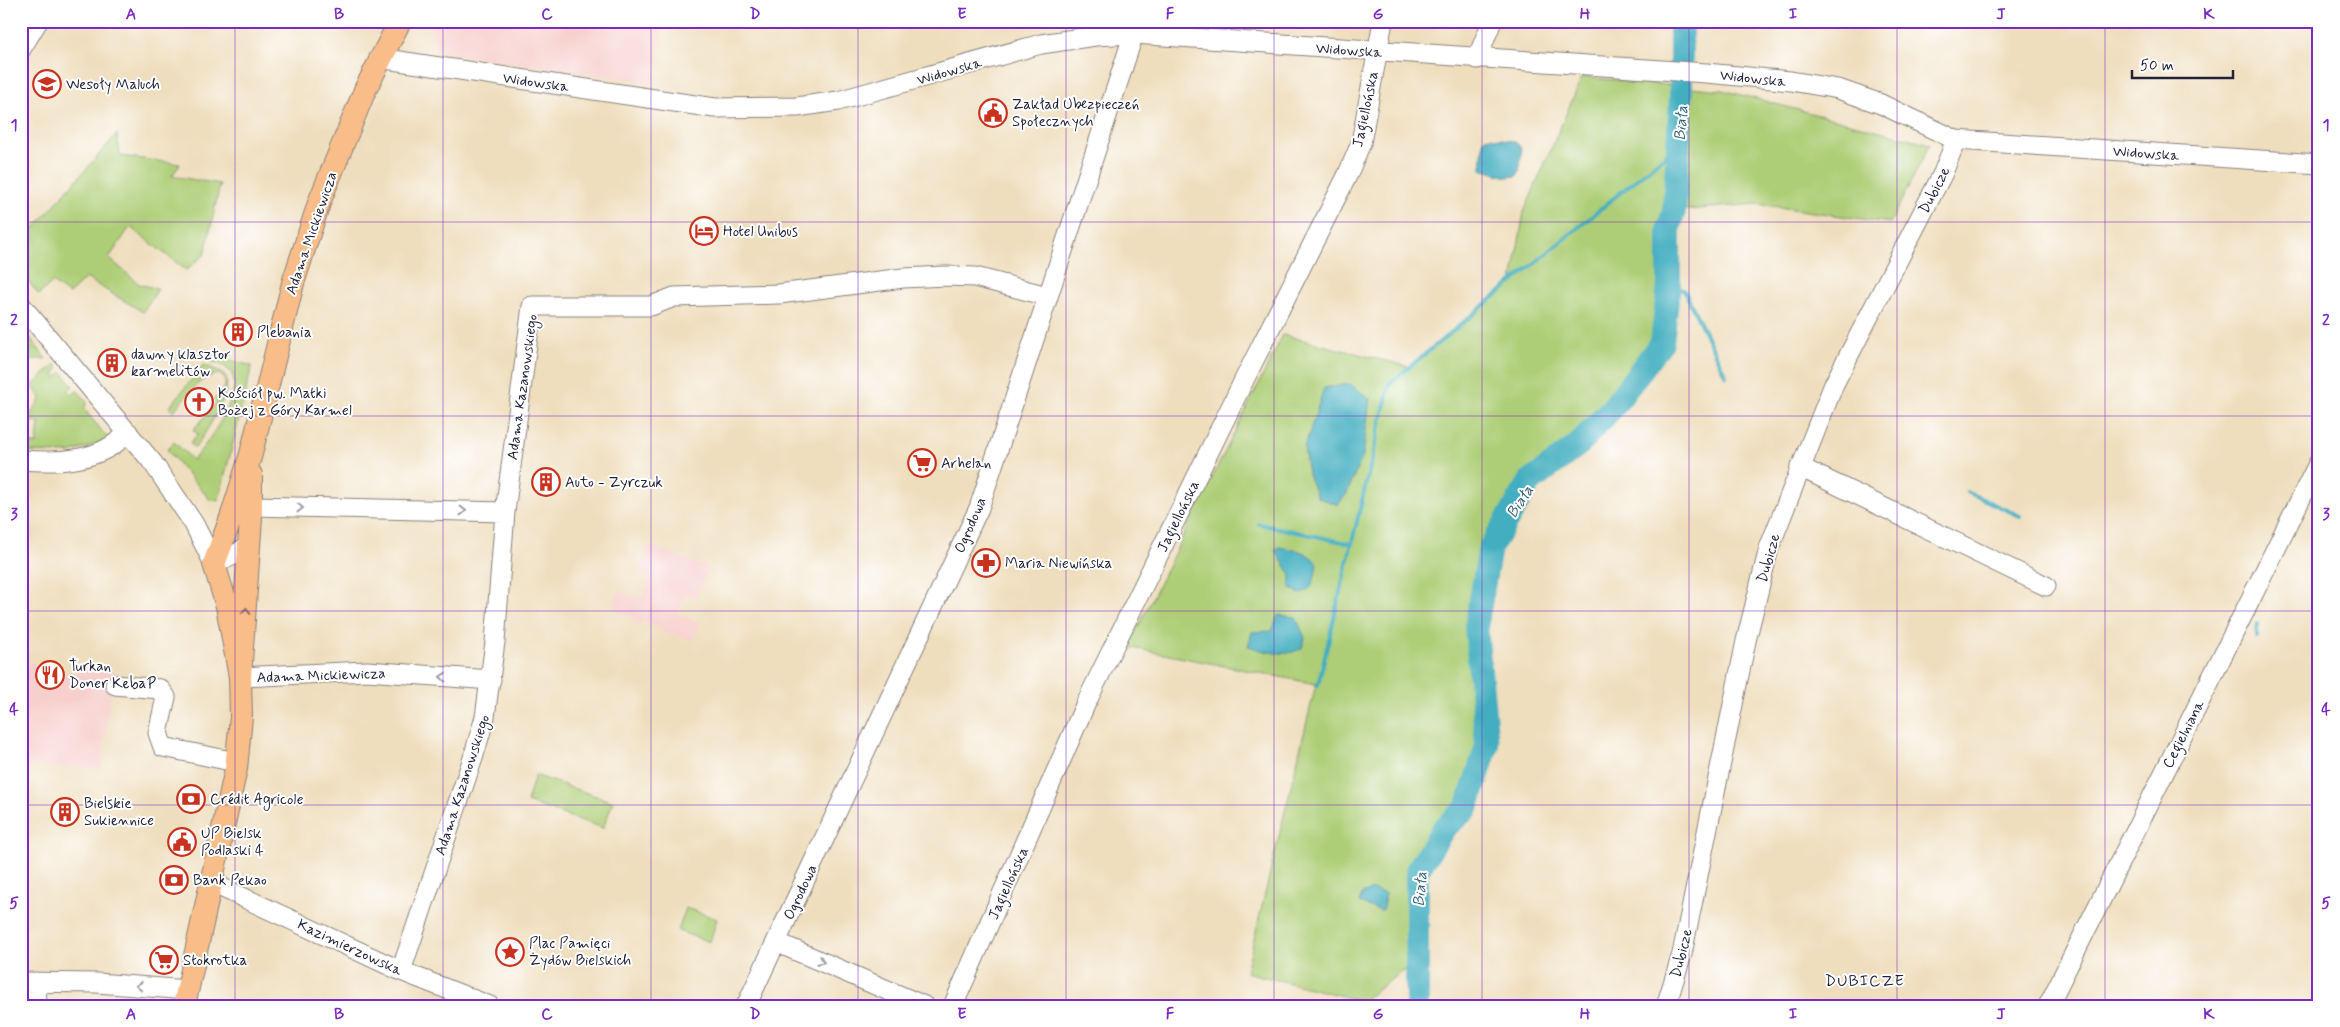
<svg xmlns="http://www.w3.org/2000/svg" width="2340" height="1027" viewBox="0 0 2340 1027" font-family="Mynerve,sans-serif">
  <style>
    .built { fill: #f7d0cd }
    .green { fill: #adce76; stroke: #687858 }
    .water { fill: #42aec0; stroke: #32687e }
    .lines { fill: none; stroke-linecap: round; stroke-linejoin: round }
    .stream { stroke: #42aec0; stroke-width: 4 }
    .river { stroke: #42aec0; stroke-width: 24 }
    .minor-casing { stroke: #88807c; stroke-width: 21 }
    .major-casing { stroke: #88807c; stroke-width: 24 }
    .minor { stroke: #fff; stroke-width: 19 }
    .major { stroke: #f8bd88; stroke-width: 22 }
    .oneway { stroke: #9c9ca7 }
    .oneway2 { stroke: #8d7062 }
    .grid { fill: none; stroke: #7b2cbf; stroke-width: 1; stroke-opacity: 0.55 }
    .labels { text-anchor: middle; stroke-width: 4; stroke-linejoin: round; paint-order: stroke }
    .street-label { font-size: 15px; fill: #22223b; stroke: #fff }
    .poi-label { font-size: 15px; fill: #22223b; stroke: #fff; text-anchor: start }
    .water-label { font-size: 16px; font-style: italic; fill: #306177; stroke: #fff }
    .neighbourhood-label { font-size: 16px; letter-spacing: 1px; fill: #22223b; stroke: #fff }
    .neatline { fill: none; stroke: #7b2cbf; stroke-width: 2 }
    .grid-label { font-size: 16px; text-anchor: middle; font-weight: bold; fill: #7b2cbf }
  </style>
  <rect width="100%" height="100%" fill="#fff"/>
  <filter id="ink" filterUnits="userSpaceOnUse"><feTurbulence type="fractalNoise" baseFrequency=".02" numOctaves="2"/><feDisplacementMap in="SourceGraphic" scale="10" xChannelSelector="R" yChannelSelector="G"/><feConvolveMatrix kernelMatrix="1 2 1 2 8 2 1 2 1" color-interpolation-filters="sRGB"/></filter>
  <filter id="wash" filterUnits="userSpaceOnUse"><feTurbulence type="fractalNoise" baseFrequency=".0096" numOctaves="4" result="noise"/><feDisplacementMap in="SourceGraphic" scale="20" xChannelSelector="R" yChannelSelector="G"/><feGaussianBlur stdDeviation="1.12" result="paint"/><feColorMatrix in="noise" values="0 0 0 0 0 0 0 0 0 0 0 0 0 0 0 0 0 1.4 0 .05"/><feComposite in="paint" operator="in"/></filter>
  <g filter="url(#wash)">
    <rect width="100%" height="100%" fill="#efdebd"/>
    <path class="built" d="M432 21H664L653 83 435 51 436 38 430 37Z
      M649 545 709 568 697 598 686 593 677 614 699 623 692 641 670 632 668 635 661 632 662 629 642 621 640 624 633 621 634 617 612 609 619 591 641 599 650 579 638 573Z
      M59 661 61 674 76 672V669H83V672L114 671 101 769 21 765V665Z"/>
    <path class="green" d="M1582 77 1722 90 1930 144 1890 223 1757 204 1674 211 1669 227V284L1662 342 1613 407 1578 445 1530 482 1490 548 1476 627 1487 745 1467 808 1444 828 1417 871V961L1362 1001 1246 972 1316 684 1128 647 1283 335 1410 367 1512 282 1524 212Z
      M117 134 120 156 180 164 172 176 220 184 205 254 186 270 130 227 109 258 139 284 158 289 143 312 86 278 69 294 52 282 39 295 21 272V243Z
      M25 331 46 359H34L21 369V349L24 347 21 344V335Z
      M203 353 252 366 219 499 211 501 167 450 174 442 193 460C206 445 250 387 228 369 220 362 206 364 203 353Z
      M55 364 59 368 54 374 57 377 62 372 73 386 68 391 72 395 77 390 87 402 84 409 109 440 69 453 21 452V444H37L39 422 27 421 41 398 32 386Z
      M203 365C210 368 223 370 226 378 232 393 204 435 195 448L190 443 198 434 193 430 217 403 214 400 225 387V379L219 374C199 376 185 398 173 412L169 408Z
      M535 775 613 802 603 828 527 802Z
      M686 908 717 919 710 942 678 931Z"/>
    <path class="water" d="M1491 137C1505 141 1524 137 1521 157 1520 164 1520 170 1517 176L1507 177 1481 169 1483 142 1485 138Z
      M1350 384 1370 399 1363 456 1347 493 1338 505 1317 497 1308 474 1304 448 1324 388Z
      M1279 547C1293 549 1308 551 1317 563 1315 578 1314 590 1299 594L1290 587 1291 575 1275 550Z
      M1278 615 1296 617 1305 638 1302 648C1284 658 1267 652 1248 646L1252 632 1272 631Z
      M1373 890 1386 894 1382 911 1359 903 1362 894Z"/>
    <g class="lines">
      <path class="stream" d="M1669 284 1684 290 1726 376
        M1967 492 2020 516
        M1259 524 1352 544
        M2257 638V624
        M1318 685 1390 383 1678 145"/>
      <path class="river" d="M1417 1006V871L1444 828 1467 808 1487 745 1476 627 1490 548 1530 482 1578 445 1613 407 1662 342 1669 284V227L1674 211 1681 98V21"/>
    </g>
  </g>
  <g filter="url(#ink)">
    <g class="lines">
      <defs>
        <path id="minor" d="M21 49 38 21
          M379 58 715 108 797 107 838 101 1041 44 1095 36 1134 34 1706 73 1791 81 1838 89 1881 104 1956 140 2319 164
          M1477 59 1492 21
          M21 305 153 463 194 524 214 564 238 553 250 544
          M21 460C59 463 101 462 128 432
          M1800 467 2046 586
          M252 506 505 512
          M240 677 367 671 491 680
          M115 685 160 689 166 697 158 733 163 747 236 762
          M212 883 401 971 490 1006
          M776 942 924 1006
          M401 971 473 758 485 717 495 642 505 512 532 306H651L674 297 779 294 903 278 946 276 975 277 1047 296
          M21 982 97 983 188 990
          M36 982 37 1006
          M746 1006 979 508 1138 21
          M953 1006 1086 703 1246 376 1347 176 1361 143 1383 21
          M1666 1006 1682 954 1746 641 1769 548 1834 384 1943 173 1956 140
          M2048 1006 2319 462"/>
        <path id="major" d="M240 677 227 606 214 564 232 515 251 454 293 283 320 200 365 90 400 21
          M184 1006 236 769 241 717 240 677 251 518V475"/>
      </defs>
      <use href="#minor" class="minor-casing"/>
      <use href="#major" class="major-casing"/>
      <use href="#minor" class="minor"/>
      <use href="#major" class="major"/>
    </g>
    <defs><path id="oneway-chevron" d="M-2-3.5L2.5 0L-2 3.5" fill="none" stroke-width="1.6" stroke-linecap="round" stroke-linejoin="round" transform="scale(1.25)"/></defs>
    <g class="oneway">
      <use href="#oneway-chevron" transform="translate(300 508) rotate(1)"/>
      <use href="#oneway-chevron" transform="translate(463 511) rotate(1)"/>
      <use href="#oneway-chevron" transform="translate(443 677) rotate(-176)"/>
      <use href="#oneway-chevron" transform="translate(821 961) rotate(23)"/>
      <use href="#oneway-chevron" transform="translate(139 986) rotate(-176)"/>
    </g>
    <use class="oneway2" href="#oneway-chevron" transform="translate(246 611) rotate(-85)"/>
  </g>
  <path class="grid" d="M235 21V1006M443 21V1006M651 21V1006M858 21V1006M1066 21V1006M1274 21V1006M1482 21V1006M1689 21V1006M1897 21V1006M2105 21V1006M21 222H2319M21 416H2319M21 611H2319M21 805H2319"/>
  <defs>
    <symbol id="school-ring" viewBox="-11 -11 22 22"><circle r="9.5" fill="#fff" stroke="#c8321e" stroke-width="1.5"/><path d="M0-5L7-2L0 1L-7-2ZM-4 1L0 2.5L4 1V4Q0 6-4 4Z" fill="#c8321e"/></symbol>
    <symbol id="civic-ring" viewBox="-11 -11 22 22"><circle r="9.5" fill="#fff" stroke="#c8321e" stroke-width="1.5"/><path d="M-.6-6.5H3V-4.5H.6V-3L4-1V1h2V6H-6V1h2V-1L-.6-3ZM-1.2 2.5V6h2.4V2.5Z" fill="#c8321e"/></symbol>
    <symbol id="hotel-ring" viewBox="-11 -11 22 22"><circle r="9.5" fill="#fff" stroke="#c8321e" stroke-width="1.5"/><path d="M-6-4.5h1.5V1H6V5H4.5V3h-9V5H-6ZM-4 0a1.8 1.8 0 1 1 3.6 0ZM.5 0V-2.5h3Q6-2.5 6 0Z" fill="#c8321e"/></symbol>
    <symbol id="building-ring" viewBox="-11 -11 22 22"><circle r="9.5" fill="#fff" stroke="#c8321e" stroke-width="1.5"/><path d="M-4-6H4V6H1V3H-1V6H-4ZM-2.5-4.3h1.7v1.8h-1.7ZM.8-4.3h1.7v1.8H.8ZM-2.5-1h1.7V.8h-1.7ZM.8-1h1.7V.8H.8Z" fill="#c8321e"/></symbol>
    <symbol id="church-ring" viewBox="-11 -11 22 22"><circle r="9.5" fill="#fff" stroke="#c8321e" stroke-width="1.5"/><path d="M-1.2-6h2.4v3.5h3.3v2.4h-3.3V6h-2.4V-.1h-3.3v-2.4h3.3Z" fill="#c8321e"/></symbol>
    <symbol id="supermarket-ring" viewBox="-11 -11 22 22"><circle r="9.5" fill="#fff" stroke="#c8321e" stroke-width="1.5"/><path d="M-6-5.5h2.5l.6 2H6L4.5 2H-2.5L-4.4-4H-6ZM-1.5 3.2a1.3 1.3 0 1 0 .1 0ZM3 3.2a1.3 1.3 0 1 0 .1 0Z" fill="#c8321e"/></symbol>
    <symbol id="pharmacy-ring" viewBox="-11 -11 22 22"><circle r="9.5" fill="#fff" stroke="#c8321e" stroke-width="1.5"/><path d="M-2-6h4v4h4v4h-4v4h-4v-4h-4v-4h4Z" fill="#c8321e"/></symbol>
    <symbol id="restaurant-ring" viewBox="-11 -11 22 22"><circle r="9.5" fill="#fff" stroke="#c8321e" stroke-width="1.5"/><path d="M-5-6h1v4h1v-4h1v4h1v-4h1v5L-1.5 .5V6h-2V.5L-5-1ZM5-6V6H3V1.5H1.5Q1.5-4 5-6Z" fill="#c8321e"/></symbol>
    <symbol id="bank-ring" viewBox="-11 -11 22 22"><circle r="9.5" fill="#fff" stroke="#c8321e" stroke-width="1.5"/><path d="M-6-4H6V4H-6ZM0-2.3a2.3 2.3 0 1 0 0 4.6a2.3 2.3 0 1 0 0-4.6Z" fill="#c8321e"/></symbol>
    <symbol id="sight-ring" viewBox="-11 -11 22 22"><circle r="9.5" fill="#fff" stroke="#c8321e" stroke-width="1.5"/><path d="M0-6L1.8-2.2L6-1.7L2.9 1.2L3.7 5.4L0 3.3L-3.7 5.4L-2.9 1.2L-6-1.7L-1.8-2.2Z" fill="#c8321e"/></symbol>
  </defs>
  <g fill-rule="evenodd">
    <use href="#school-ring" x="31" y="68" width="32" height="32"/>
    <use href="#civic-ring" x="977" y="97" width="32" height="32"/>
    <use href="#hotel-ring" x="688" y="215" width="32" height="32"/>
    <use href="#building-ring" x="222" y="316" width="32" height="32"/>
    <use href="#building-ring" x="96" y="347" width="32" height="32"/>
    <use href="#church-ring" x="183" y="386" width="32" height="32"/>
    <use href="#supermarket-ring" x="906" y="447" width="32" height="32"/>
    <use href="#building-ring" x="530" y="466" width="32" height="32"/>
    <use href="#pharmacy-ring" x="970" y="547" width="32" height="32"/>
    <use href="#restaurant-ring" x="34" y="659" width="32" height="32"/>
    <use href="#bank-ring" x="175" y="783" width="32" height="32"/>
    <use href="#building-ring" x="49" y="796" width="32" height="32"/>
    <use href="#civic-ring" x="166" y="826" width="32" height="32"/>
    <use href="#bank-ring" x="158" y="864" width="32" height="32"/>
    <use href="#sight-ring" x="494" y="936" width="32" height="32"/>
    <use href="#supermarket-ring" x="148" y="944" width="32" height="32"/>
  </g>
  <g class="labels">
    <g class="street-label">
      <text transform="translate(1349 50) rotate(4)" y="5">Widowska</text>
      <text transform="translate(949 71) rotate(-16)" y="5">Widowska</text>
      <text transform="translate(1753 78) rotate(6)" y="5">Widowska</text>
      <text transform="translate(536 82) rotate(8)" y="5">Widowska</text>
      <text transform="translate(1365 109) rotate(-78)" y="5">Jagiellońska</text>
      <text transform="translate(2146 153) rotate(4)" y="5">Widowska</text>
      <text transform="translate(1934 190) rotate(-63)" y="5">Dubicze</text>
      <text transform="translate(311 233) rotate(-71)" y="5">Adama Mickiewicza</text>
      <text transform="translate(522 387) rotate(-82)" y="5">Adama Kazanowskiego</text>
      <text transform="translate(1178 516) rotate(-64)" y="5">Jagiellońska</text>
      <text transform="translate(970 525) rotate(-67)" y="5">Ogrodowa</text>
      <text transform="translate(1768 558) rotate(-74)" y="5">Dubicze</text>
      <text transform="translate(321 675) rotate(-2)" y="5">Adama Mickiewicza</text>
      <text transform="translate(2183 734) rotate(-63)" y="5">Cegielniana</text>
      <text transform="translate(462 785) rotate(-72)" y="5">Adama Kazanowskiego</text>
      <text transform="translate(1008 883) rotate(-66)" y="5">Jagiellońska</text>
      <text transform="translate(800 892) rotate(-65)" y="5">Ogrodowa</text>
      <text transform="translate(350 947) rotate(25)" y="5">Kazimierzowska</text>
      <text transform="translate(1681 953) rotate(-76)" y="5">Dubicze</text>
    </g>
    <g class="poi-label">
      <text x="66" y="89">Wesoły Maluch</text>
      <text x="1012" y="109">Zakład Ubezpieczeń<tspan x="1012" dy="17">Społecznych</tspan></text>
      <text x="723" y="236">Hotel Unibus</text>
      <text x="257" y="337">Plebania</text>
      <text x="131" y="359">dawny klasztor<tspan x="131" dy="17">karmelitów</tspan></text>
      <text x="218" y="398">Kościół pw. Matki<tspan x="218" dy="17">Bożej z Góry Karmel</tspan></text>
      <text x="941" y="468">Arhelan</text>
      <text x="565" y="487">Auto - Zyrczuk</text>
      <text x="1005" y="568">Maria Niewińska</text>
      <text x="69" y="671">Turkan<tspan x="69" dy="17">Doner KebaP</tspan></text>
      <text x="210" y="804">Crédit Agricole</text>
      <text x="84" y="808">Bielskie<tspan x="84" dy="17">Sukiennice</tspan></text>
      <text x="201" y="838">UP Bielsk<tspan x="201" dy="17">Podlaski 4</tspan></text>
      <text x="193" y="885">Bank Pekao</text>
      <text x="529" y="948">Plac Pamięci<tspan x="529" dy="17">Żydów Bielskich</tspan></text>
      <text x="183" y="965">Stokrotka</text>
    </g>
    <g class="water-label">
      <text transform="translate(1680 123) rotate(-86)" y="6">Biała</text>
      <text transform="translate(1519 501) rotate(-57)" y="6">Biała</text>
      <text transform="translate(1419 889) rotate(-85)" y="6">Biała</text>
    </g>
    <g class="neighbourhood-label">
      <text x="1865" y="986">DUBICZE</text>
    </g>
  </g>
  <rect width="2340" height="1027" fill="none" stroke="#fff" stroke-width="55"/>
  <path d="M2132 70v8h101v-8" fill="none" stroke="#22223b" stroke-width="2.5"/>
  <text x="2140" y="70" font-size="15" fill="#22223b" stroke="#ffffff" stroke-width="4" paint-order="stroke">50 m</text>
  <rect x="28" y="28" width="2284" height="972" class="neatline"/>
  <g class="grid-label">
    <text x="131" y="19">A</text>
    <text x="339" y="19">B</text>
    <text x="547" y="19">C</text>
    <text x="755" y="19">D</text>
    <text x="962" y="19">E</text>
    <text x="1170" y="19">F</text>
    <text x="1378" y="19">G</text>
    <text x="1585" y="19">H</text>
    <text x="1793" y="19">I</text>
    <text x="2001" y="19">J</text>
    <text x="2209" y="19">K</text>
    <text x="14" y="130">1</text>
    <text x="2326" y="130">1</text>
    <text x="14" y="325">2</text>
    <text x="2326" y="325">2</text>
    <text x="14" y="519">3</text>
    <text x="2326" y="519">3</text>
    <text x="14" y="714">4</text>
    <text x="2326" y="714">4</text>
    <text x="14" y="908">5</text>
    <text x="2326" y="908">5</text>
    <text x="131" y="1019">A</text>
    <text x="339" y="1019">B</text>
    <text x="547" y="1019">C</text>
    <text x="755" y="1019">D</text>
    <text x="962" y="1019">E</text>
    <text x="1170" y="1019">F</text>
    <text x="1378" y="1019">G</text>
    <text x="1585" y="1019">H</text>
    <text x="1793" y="1019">I</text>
    <text x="2001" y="1019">J</text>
    <text x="2209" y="1019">K</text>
  </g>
</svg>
